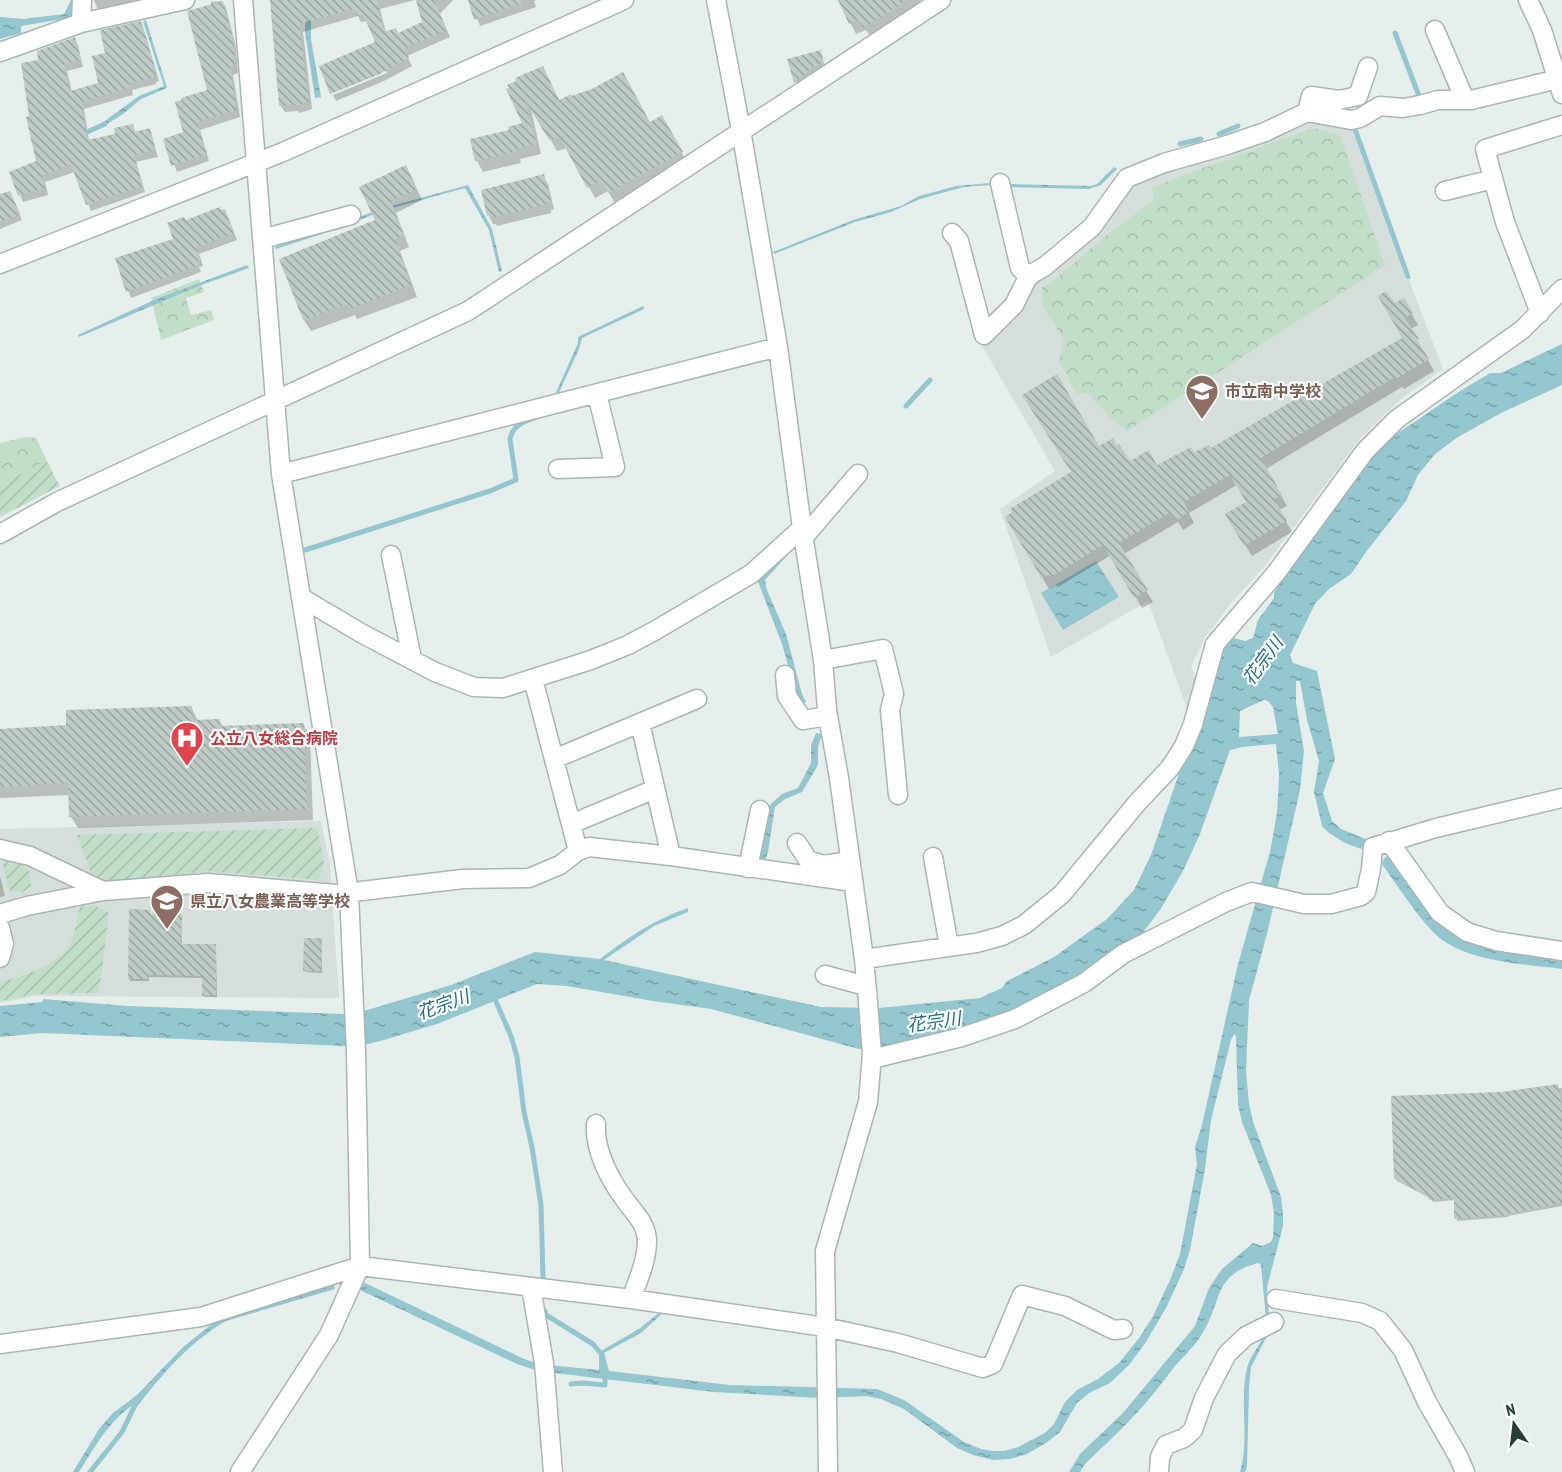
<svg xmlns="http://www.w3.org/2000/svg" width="1562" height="1472" viewBox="0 0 1562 1472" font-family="'PT Sans Narrow','Noto Sans JP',sans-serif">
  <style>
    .built { fill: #d5deda }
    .forest { fill: url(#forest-crowns) }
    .garden { fill: url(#garden-furrows) }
    .water { fill: url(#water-ripples); fill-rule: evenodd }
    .shadow { fill: #0003 }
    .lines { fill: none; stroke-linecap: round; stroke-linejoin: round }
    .stream { stroke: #93c6cf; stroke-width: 5 }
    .building { fill: url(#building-back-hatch) }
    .minor-casing { stroke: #a9b6b2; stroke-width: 21 }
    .minor { stroke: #fff; stroke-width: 18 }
    .labels { text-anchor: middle; stroke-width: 4.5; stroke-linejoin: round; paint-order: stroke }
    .education-label { font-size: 16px; font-weight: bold; fill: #785e54; stroke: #f7fbf9; text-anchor: start }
    .health-label { font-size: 16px; font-weight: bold; fill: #be3a42; stroke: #f7fbf9; text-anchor: start }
    .water-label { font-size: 18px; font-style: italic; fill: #236b79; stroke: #f7fbf9 }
  </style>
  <defs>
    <pattern id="forest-crowns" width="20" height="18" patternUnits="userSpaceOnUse" patternTransform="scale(1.5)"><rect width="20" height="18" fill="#c1dec9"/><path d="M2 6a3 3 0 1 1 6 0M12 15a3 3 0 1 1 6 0" fill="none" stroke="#a6c0ad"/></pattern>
    <pattern id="garden-furrows" width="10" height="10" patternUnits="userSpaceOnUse" patternTransform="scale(1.5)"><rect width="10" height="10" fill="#c1dec9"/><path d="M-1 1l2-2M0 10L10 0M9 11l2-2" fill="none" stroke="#a6c0ad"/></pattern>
    <pattern id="water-ripples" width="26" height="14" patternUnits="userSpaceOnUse" patternTransform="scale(1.5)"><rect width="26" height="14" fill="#93c6cf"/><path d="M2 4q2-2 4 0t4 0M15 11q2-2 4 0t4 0" fill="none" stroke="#78a2a9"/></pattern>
    <pattern id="building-back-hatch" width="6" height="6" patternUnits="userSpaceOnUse" patternTransform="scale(1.5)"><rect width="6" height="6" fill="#bcc9c4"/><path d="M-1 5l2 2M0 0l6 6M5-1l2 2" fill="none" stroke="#99a5a0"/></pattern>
  </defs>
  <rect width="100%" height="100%" fill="#e6eeeb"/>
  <path class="built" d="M1307 116 1351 125 1406 280H1409L1443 369 1401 399 1358 441 1265 566 1231 603 1205 637 1191 667 1196 678 1189 714 1148 601 1051 657 1000 509 1055 471 981 344 1019 306 1035 278 1137 180Z
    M321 821 330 864 339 998 36 996 0 1003V829Z"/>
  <path class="forest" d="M1313 128 1340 135 1385 265 1127 431 1111 419 1088 393 1077 394 1059 362 1064 339 1042 306V287L1052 282 1108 234 1154 200 1152 187Z
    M199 279 204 292 186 298 191 315 211 310 214 320 161 340 151 298Z
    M26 437 36 438 53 473 0 500V443Z"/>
  <path class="garden" d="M46 461 60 486 0 517V485Z
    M317 828 324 863 318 880 206 871 126 882 101 883 91 874 77 835Z
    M17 859 30 872 31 886 23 892H10L2 862Z
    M95 906 109 913 99 993 35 994 0 1001V982C24 976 62 965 72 940 76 930 77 917 80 907Z"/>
  <path class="water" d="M71 0H75L73 12 69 18 21 26V33L0 39V17L23 19 64 14Z
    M306 0H311V39L321 97 315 98 305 32Z
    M146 20 167 88 141 99 123 114 99 129 98 126 139 96 164 86 143 21Z
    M1114 167 1117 169 1101 185 1089 189 1010 187 1011 184 1091 186 1097 184Z
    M990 183 991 185 964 187 920 199 891 212 855 222 774 254 773 252 853 220 901 206 919 196 956 186Z
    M468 185 492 229 502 271 499 272 489 230 465 188 382 211 340 228 276 249 275 247 339 225 380 209Z
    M247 265 249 268 196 287 79 337 78 335 154 300Z
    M643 306 644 309 582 338 579 349 556 399 554 397 578 343V337Z
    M1562 344V385L1501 413 1458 437 1435 454 1418 475 1406 501 1366 552 1351 574 1329 589 1315 604 1290 655 1293 663 1317 671 1335 759 1323 793 1332 821 1341 829 1368 840 1361 849 1345 843 1329 833 1322 826 1314 792 1319 761 1307 720 1300 681H1296V703L1304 751 1300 790 1267 934 1249 1000 1246 1072 1249 1103 1253 1122 1281 1197 1283 1213V1226L1267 1287 1269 1318 1266 1319 1261 1265 1258 1263C1212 1275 1223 1301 1202 1334 1195 1346 1184 1356 1175 1366 1161 1384 1147 1403 1131 1419 1116 1435 1100 1449 1085 1464L1080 1472H1069L1080 1454 1123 1413 1195 1326 1209 1288 1222 1269 1253 1243 1262 1246 1271 1242 1273 1237 1274 1213 1271 1195 1242 1122 1238 1105 1236 1036 1234 1034 1231 1040 1211 1120 1205 1169 1190 1250 1184 1269 1167 1306 1146 1342 1129 1365 1110 1383 1089 1393 1077 1403 1060 1432 1046 1443 1027 1454 1010 1459 993 1460 973 1455 957 1448 904 1409 881 1399 867 1396 820 1398 714 1392 538 1371 517 1364 360 1290 363 1282 522 1358 538 1364 599 1370V1352L639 1329 661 1311 664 1312 641 1333 604 1353 609 1371 730 1385 877 1389 904 1400 964 1442 981 1449 993 1451H1004L1018 1447 1045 1433 1054 1424 1065 1402 1077 1390 1098 1379 1119 1363 1139 1338 1152 1318 1170 1280 1180 1254 1197 1164 1195 1147 1202 1125 1238 964 1270 852 1277 813 1279 775 1276 744 1242 747 1230 750 1200 834 1183 871 1160 910 1140 936 1023 1011 885 1050 859 1049 711 1009 653 1001 567 986 537 984 437 1024 384 1040 364 1045 345 1046 42 1033 0 1037V1006L42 1002 43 999 127 1006 344 1014 367 1010 451 985 535 952 600 959C627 938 655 919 688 908V912L654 926 604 960 821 1007 878 1008 980 998 1002 988 1007 981 1054 957 1107 919 1134 890 1151 855 1222 648 1233 638 1245 641 1253 638 1258 620 1274 598V593L1291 565 1376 451 1395 435 1460 391 1490 373H1501ZM1264 700 1268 701 1273 707 1278 734 1239 737 1240 711Z
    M790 544 794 548 765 580 767 590 786 634 802 694 806 702 801 705 798 699 782 644 757 579Z
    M1096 561 1119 597 1063 630 1041 593Z
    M816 733 822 734 818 747V765L802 792 785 799 775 807 768 852 765 861 759 860 769 806 782 794 798 788 811 763V745Z
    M1388 854 1434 913 1562 957V969C1524 964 1463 962 1434 933 1414 912 1398 886 1381 863Z
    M334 1283 335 1289 226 1321C190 1342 162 1374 137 1407L133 1405C108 1422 95 1447 79 1472H73L99 1429 113 1413 137 1395 183 1347 217 1320 174 1330 134 1333 48 1347V1344Z
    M1268 1334 1251 1367 1249 1388 1247 1466 1245 1472H1240C1250 1439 1239 1402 1247 1368 1250 1356 1259 1347 1264 1335Z"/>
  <path class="shadow" d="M94 0H135L132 1 133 6 99 13Z
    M272 0H415L380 9 386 33 398 35 424 23 418 0H453L440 14 450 37 407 56 412 66 384 81 336 101 333 95 387 73 368 21 361 22 358 16 303 32 312 109 299 113 298 111 285 112 280 105Z
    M470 0H537L534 1 536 7 480 26Z
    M839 0H920L923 5 871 38 866 30 856 34Z
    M222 1 226 8 236 47 238 73 233 75 240 117 200 130 209 161 177 172 165 140 185 133 209 91 211 2Z
    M140 23 144 30 159 81 156 82V84L132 90 133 95 84 109 89 141 117 135 132 125 136 132 149 130 158 157 136 162 145 192 91 211 75 172 45 182 48 195 23 202 11 172 38 162 30 117 40 62 74 39 78 45 83 67 67 71 72 92 100 84 106 54Z
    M820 52 826 69 798 87 789 60Z
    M508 90 650 124 662 117 687 163 615 203 608 191 595 198 567 148 557 151 530 104 541 154 520 159 521 163 483 172 477 161 472 140 511 131 524 124Z
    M543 176 548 184 554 209 551 210V213L497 226 496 224H493L489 216 482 191Z
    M412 178 422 200 396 213 409 247 400 251 417 297 357 319 355 315 311 331 304 320 281 260 377 221 361 188Z
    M0 195 13 198 22 220 0 229Z
    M228 217 237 240 199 254 203 266 199 267 201 272 131 298 117 259 175 239Z
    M1403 300 1418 325 1411 329 1434 371 1404 389 1402 387 1266 469 1287 506 1279 510 1292 532 1252 556 1227 515 1248 503 1237 485 1189 513 1194 523 1183 530 1178 522 1124 554 1153 602 1142 608 1111 555 1058 587 1056 585 1049 589 1007 517 1072 472 1099 448 1129 463 1157 467 1210 450 1404 338 1394 305Z
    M191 707 198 721 219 720 223 727 303 724 310 736 313 820 78 828 71 817 70 795 0 798V730L68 727Z
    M0 876 5 896 0 897Z
    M149 911 151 915H181L182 946 216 948 217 997H205L204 978 149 977V981H130L129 978Z
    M321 940 322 973 306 972 305 970Z
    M1558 1086 1559 1088H1562V1206L1508 1216V1217L1457 1221 1455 1200 1433 1202 1430 1198 1397 1181 1395 1178 1501 1094Z"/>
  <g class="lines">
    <path class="stream" d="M1395 33 1419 96 1414 98
      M1355 129 1408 277
      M1219 134 1238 126
      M80 135 105 124
      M1180 144 1201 139
      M906 406 930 380
      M305 550 490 491 516 480 510 439C513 425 523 422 536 417
      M494 997 511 1036 517 1057 524 1112 532 1147 541 1205 543 1278
      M545 1311 546 1315 593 1344 602 1355
      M571 1384 582 1383 605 1385V1373
      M90 1472 122 1432 137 1401"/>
  </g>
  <path class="building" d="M270 0H377L384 32 396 28 398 33 422 22 416 0H434L447 30 405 48 409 58 380 74 330 94 319 66 375 42 363 14 356 16 354 9 301 23 299 25 309 102 294 106 293 104 279 106Z
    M468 0H521L522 3 474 20Z
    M838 0H907L863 28 859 19 849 24Z
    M223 1 233 38 235 66 230 67 237 110 197 122 207 154 171 166 163 139 183 132 175 102 182 100 181 98 207 90 187 11Z
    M141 21 157 74 153 75 154 78 129 83 130 88 82 102 87 140 115 134 114 128 133 124 135 132 150 128 156 150 134 155 143 186 86 205 71 165 42 175 45 188 18 196 9 172 36 161 26 117 29 116 21 63 38 60 37 51 75 37 81 60 64 64 70 91 98 83 92 56 105 53 100 30Z
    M821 50 824 64 814 66 794 83 787 59Z
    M543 66 559 100 571 94V96L592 89 623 72 650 122 662 115 683 152 608 193 601 181 587 188 560 138 549 140 525 100 536 144 515 149 516 152 475 161 470 139 509 130 508 127 522 123 506 89 509 88 507 85 516 81 515 78Z
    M406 165 417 189 391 201 404 235 395 239 411 285 350 309 347 304 303 320 279 259 375 220 359 187Z
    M544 174 551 201 547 202 548 204 491 218 490 215 487 216 481 190Z
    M10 191 20 214 0 222V194Z
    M220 207 221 210 225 209 234 233 196 248 201 259 197 261 199 265 126 292 115 258 173 239 167 223 184 217 186 220Z
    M1386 291 1395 303 1404 298 1413 313 1405 318 1419 339 1417 340 1429 359 1396 379 1395 377 1261 458 1282 495 1274 499 1287 521 1244 546 1225 514 1246 502 1230 475 1184 502 1189 512 1176 521 1171 512 1119 543 1148 590 1134 598 1103 545 1051 577 1049 575 1042 579 1005 517 1012 512 1010 509 1071 472 1022 395 1057 374 1099 446 1113 438 1117 445 1119 444 1130 461 1149 450 1157 465 1191 447 1194 452 1209 445 1211 448 1402 338 1378 296Z
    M192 706 193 720 220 719V726L304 723 307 809 69 817 68 783 0 787V729L66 725V710Z
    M129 909 150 910V914H182L181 944H216V995L202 996V976L149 975V979H128Z
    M304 938H322L321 971H303Z
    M1558 1084 1562 1108V1203L1508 1214V1215L1454 1219V1198L1430 1200 1427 1196 1394 1178 1391 1096 1501 1092Z"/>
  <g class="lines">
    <defs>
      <path id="minor" d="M716 0 741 130 778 347 802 528 823 660 827 710 839 778 864 959 868 1002 872 1055 868 1102 825 1251 828 1472
        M1528 0 1542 30 1562 94
        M81 23 82 0
        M1435 30 1465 100
        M0 52 81 23 185 0
        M1307 112 1311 96 1339 100 1358 96 1368 67
        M1000 183 1020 268 1029 277
        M1445 191 1493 179
        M952 233 959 241 984 335 1014 305 1027 279 1033 273 1044 267 1092 227 1127 178 1164 163 1224 146 1265 132 1307 112 1351 120 1360 118 1380 106 1403 108 1420 105 1438 100H1471L1562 78
        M262 239 351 215
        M0 264 283 152 624 0
        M1540 313 1505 222 1485 149 1562 125
        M558 469 615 467 597 394
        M281 474 778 347
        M0 534 57 502 468 311 941 0
        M804 537 858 474
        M391 555 412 659
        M302 598 361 633 435 672 474 687 503 688 591 660 628 645 656 630 751 574 802 528
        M823 660 883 649 894 694 890 710 898 795
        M785 675 787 696 803 720 828 716
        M533 679 578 851
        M640 723 671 856
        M554 759 697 699
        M571 824 655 789
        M1389 841 1440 913 1467 932 1496 941 1562 951
        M797 843 808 860 823 865 850 861
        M0 849 30 856 103 891
        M933 857 949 946
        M748 868 760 810
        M0 914 27 906 103 891 208 883 336 894 463 879 529 878 560 865 578 851 589 847 671 856 853 882
        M0 928 4 944 0 958
        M864 959 976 943 1002 936 1024 925 1062 894 1137 803 1170 768 1184 746 1193 724 1215 644 1276 573 1365 451 1397 419 1523 329 1562 289
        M825 975 866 986
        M872 1059 962 1037 1015 1019 1084 983 1123 954 1226 902 1252 892 1304 904H1331L1361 896 1366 892 1371 869 1373 847 1436 828 1562 798
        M596 1124C594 1150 610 1180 625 1200 635 1214 646 1223 647 1240 647 1261 638 1280 631 1299
        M531 1287 544 1363 553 1472
        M1276 1299 1362 1313 1380 1321 1403 1350 1427 1402 1458 1456 1465 1472
        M0 1344 201 1317 360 1266 631 1299 825 1327 898 1343 983 1368 993 1364 1022 1295 1065 1306 1114 1330 1123 1329
        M240 1472 329 1335 360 1266 356 1051 349 893 281 474 243 0
        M1159 1472 1160 1457 1166 1445 1184 1438 1193 1430 1204 1398 1227 1354 1246 1336 1274 1322"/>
    </defs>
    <use href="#minor" class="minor-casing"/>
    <use href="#minor" class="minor"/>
  </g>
  <defs>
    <symbol id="school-pin" viewBox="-11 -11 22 30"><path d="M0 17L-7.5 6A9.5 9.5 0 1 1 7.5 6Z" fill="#8d6e63" stroke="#f7fbf9"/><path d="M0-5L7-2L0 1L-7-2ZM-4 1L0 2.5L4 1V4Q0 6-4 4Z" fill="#fff"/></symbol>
    <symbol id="hospital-pin" viewBox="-11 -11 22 30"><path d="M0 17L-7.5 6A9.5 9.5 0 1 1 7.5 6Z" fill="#e0444e" stroke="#f7fbf9"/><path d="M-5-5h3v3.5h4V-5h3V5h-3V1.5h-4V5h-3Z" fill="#fff"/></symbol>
  </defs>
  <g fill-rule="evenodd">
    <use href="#school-pin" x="1183" y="372" width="38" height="52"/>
    <use href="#hospital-pin" x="168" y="719" width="38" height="52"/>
    <use href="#school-pin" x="148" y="882" width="38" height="52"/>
  </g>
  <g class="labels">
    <g class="education-label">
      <text x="1225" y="397">市立南中学校</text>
      <text x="190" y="907">県立八女農業高等学校</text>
    </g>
    <g class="health-label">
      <text x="210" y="744">公立八女総合病院</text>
    </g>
    <g class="water-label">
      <text transform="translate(1263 661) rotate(-54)" y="6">花宗川</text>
      <text transform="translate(443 1005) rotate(-20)" y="6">花宗川</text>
      <text transform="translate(934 1022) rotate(-8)" y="6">花宗川</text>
    </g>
  </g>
  <g transform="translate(1514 1424) rotate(346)" stroke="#f7fbf9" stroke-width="4.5" paint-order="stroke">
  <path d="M0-4.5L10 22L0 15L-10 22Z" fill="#264039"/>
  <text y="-9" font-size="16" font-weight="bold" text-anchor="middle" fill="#264039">N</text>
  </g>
</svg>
